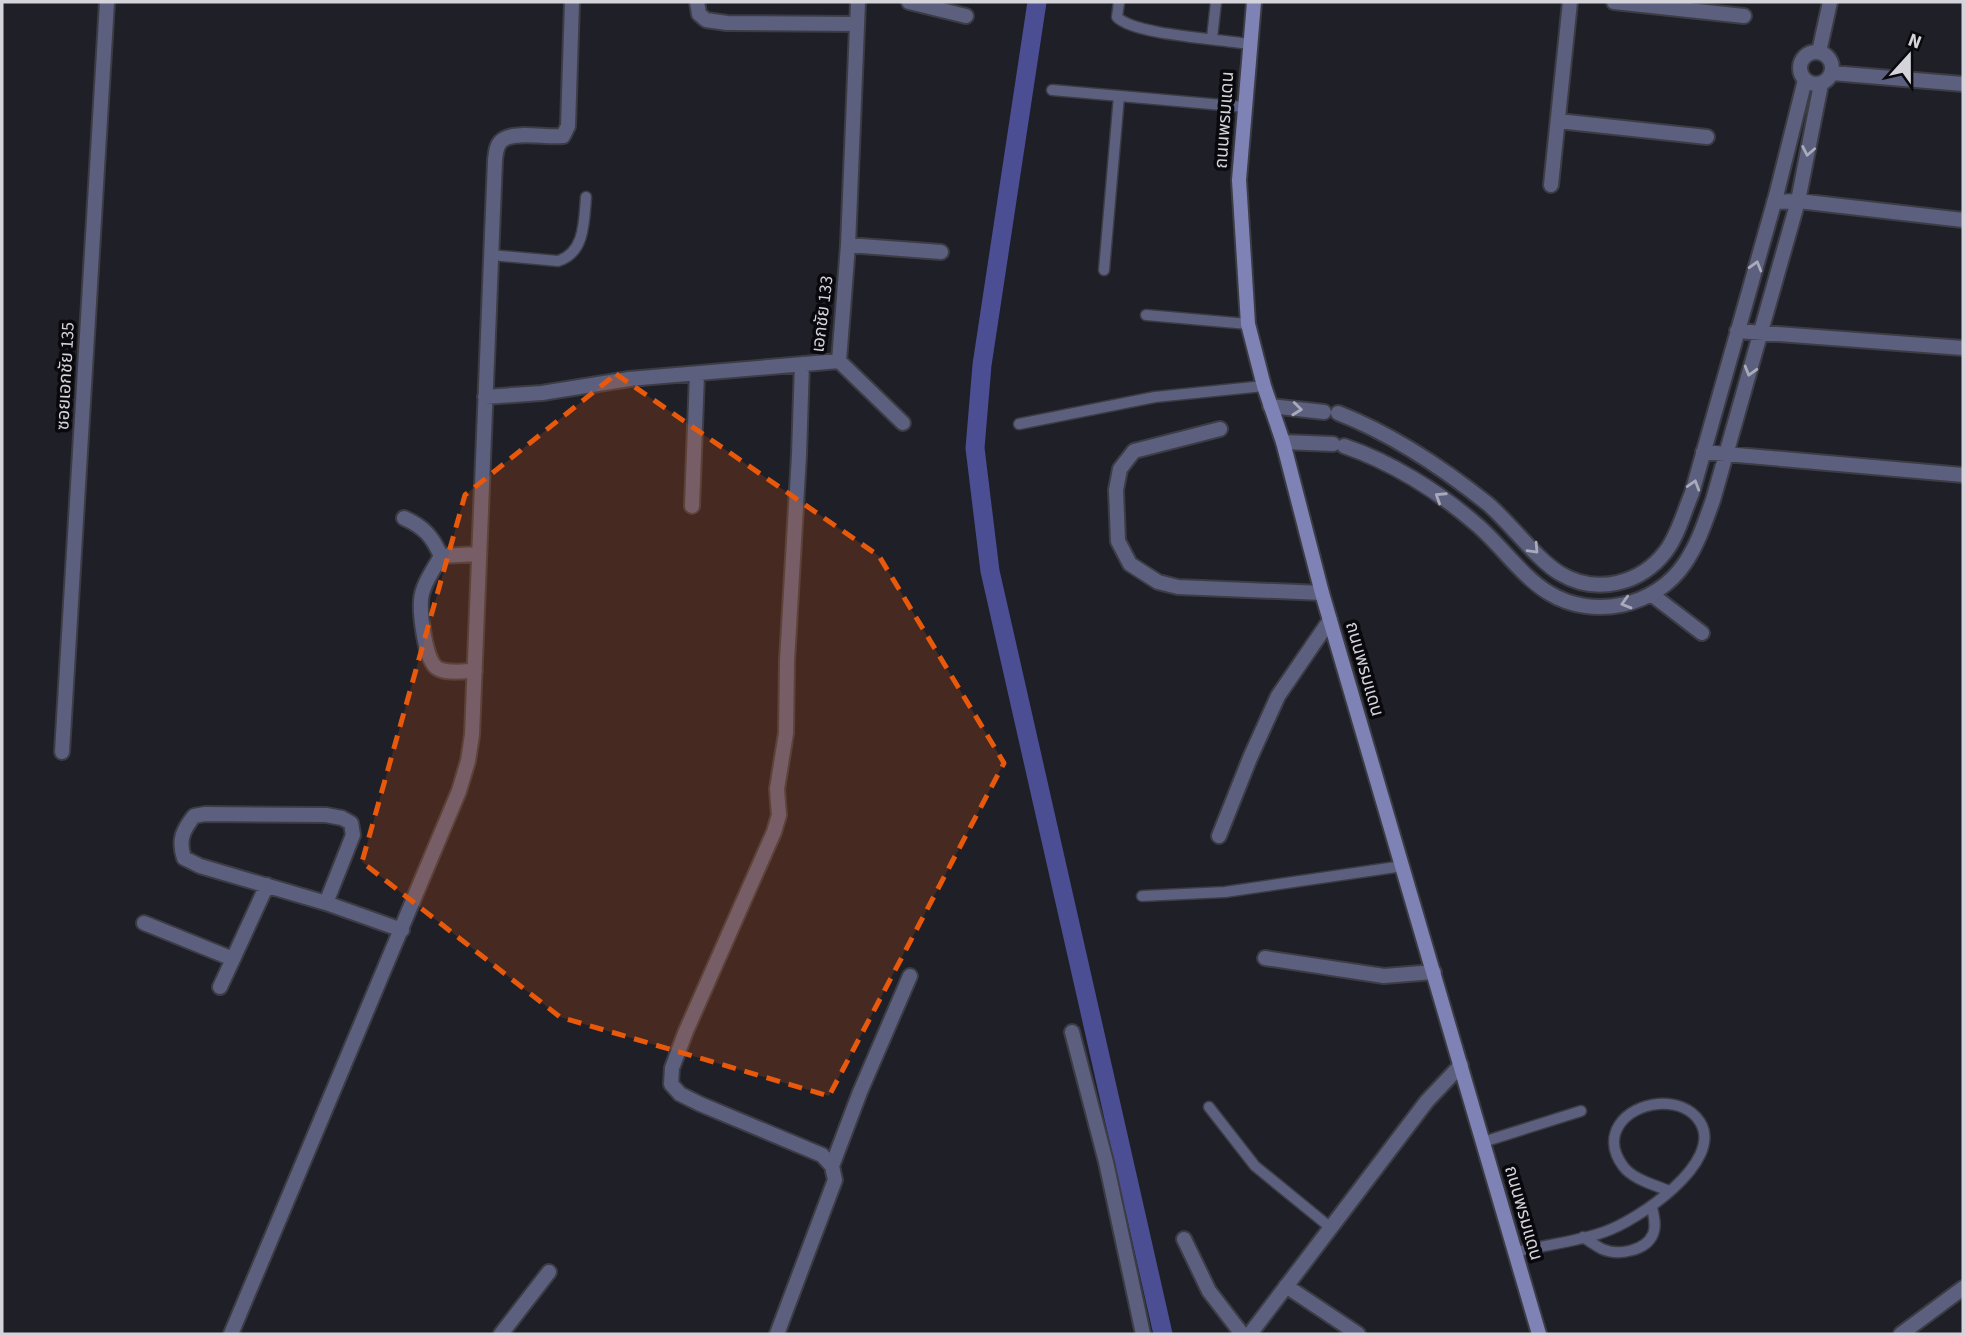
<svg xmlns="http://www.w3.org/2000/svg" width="1965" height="1336" viewBox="0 0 1965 1336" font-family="'Source Sans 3','Noto Sans Thai',sans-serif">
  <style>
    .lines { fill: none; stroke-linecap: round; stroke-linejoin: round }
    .canal { stroke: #4c4e93; stroke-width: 19 }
    .service-casing { stroke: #3b3c44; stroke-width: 13 }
    .minor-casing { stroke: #3b3c44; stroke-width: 18 }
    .tertiary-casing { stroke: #3b3c44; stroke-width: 18 }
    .secondary-casing { stroke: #3b3c44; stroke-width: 18 }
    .service { stroke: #5c5f7e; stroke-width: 10 }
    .minor { stroke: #5c5f7e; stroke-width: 14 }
    .tertiary { stroke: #5c5f7e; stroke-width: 14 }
    .secondary { stroke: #7e82b4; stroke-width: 14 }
    .oneway { stroke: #aaabba }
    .marked { fill: #e8590c; fill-opacity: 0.2; stroke: #e8590c; stroke-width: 5; stroke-dasharray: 14 9; stroke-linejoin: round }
    .labels { text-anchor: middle; stroke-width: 7; stroke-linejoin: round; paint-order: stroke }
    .street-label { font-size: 18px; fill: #d4d4da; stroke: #09090d }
  </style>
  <rect width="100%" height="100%" fill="#1e1f27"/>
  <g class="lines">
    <path class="canal" d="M1037 2 982 365 975 448 990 571 1163 1334"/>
    <defs>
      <path id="service" d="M1119 2 1117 17C1134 35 1220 39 1249 44
        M1212 38 1216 2
        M1052 90 1245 107
        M491 255 558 261C585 253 584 221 586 197
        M1104 270 1119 96
        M1146 315 1248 324
        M1019 424 1155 397 1264 386
        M1142 896 1225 892 1403 866
        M1209 1107 1255 1166 1331 1228
        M1483 1142 1581 1111
        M1583 1237C1589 1241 1596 1246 1602 1249 1618 1256 1646 1251 1653 1234 1657 1225 1653 1215 1652 1206
        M1515 1252C1544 1245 1576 1242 1604 1232 1637 1221 1725 1162 1700 1122 1691 1108 1675 1103 1658 1104 1625 1107 1600 1135 1623 1166 1632 1179 1655 1185 1669 1191"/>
      <path id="minor" d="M697 2 699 14 706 20 727 23 857 24
        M909 2 966 16
        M1614 2 1744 16
        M1800 68a16 16 0 1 1 32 0a16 16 0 1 1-32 0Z
        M1819 52 1830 2
        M1832 73 1963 84
        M1558 121 1707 137
        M1551 185 1570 2
        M1774 202 1798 201 1963 220
        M848 245 941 252
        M1737 331 1963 348
        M839 361 848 245 858 2
        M839 361 903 423
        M485 397 542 393 629 379 839 361
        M1270 406 1324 412
        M1338 413C1392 434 1443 468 1488 504 1511 524 1538 561 1561 574 1597 595 1641 584 1666 551 1678 535 1684 512 1692 493L1776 196 1805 80
        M1220 429 1134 451 1120 469 1116 490 1118 541 1130 564 1158 582 1178 587 1322 593
        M1283 442 1333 444
        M1344 446C1391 462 1438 491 1476 524 1501 545 1521 576 1549 593 1593 620 1656 607 1685 563 1698 544 1705 522 1713 500L1798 201 1821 84
        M1703 452 1963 475
        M692 506 697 374
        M404 518C424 527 432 536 441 556
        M1651 594 1702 633
        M475 671C464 671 446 674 437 668 425 660 420 615 421 600 422 585 434 569 441 556L479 554
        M62 752 107 2
        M1219 836 1250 758 1278 696 1330 620
        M326 903 353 835 351 823 342 818 326 815 205 814 194 816C183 830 178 840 184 858L200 866 326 903 402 930
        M144 923 233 959 267 885
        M1265 958 1384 976 1434 972
        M220 987 233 959
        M1072 1032 1106 1162 1143 1334
        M832 1166 860 1092 910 976
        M1184 1239 1209 1291 1242 1334
        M1286 1286 1358 1334
        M231 1334 459 791 468 761 472 735 495 160C496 153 496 143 504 139 517 131 547 138 563 136L568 126 572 2
        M501 1334 549 1272
        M777 1334 835 1180 832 1166 822 1155 700 1104 680 1094 671 1084 672 1068 686 1031 774 832 779 815 777 789 786 733 787 661 799 455 802 364
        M1250 1334 1427 1101 1461 1065"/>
      <path id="tertiary" d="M1901 1334 1963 1288"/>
      <path id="secondary" d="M1254 2 1239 180 1248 324 1264 386 1283 442 1322 593 1539 1334"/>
    </defs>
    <use href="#service" class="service-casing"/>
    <use href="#minor" class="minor-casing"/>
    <use href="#tertiary" class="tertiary-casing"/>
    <use href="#secondary" class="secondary-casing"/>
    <use href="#service" class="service"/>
    <use href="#minor" class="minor"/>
    <use href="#tertiary" class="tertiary"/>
    <use href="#secondary" class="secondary"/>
  </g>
  <defs><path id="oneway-chevron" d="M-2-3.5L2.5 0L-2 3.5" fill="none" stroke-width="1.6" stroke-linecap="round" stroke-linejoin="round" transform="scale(1.75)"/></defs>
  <g class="oneway">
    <use href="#oneway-chevron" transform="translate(1808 151) rotate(101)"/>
    <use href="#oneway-chevron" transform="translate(1756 266) rotate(-74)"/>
    <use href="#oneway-chevron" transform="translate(1750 371) rotate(106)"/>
    <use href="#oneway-chevron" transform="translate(1297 409) rotate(6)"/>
    <use href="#oneway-chevron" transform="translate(1694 485) rotate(-73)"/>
    <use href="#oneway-chevron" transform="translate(1440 497) rotate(-147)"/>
    <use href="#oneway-chevron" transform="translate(1534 549) rotate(47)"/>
    <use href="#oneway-chevron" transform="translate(1626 603) rotate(164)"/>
  </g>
  <path class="marked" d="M616 374 879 556 1004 763 829 1096 560 1017 362 862 465 495Z"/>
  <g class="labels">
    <g class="street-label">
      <text transform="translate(1224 120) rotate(-86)" y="6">ถนนพรมแดน</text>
      <text transform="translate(822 314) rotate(-83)" y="6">เอกชัย 133</text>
      <text transform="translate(65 376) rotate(-87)" y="6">ซอยเอกชัย 135</text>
      <text transform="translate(1365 669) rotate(74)" y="6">ถนนพรมแดน</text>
      <text transform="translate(1524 1213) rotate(74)" y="6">ถนนพรมแดน</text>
    </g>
  </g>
  <rect width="1965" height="1336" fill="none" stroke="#d4d4da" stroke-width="7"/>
  <g transform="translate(1909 56) rotate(21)" stroke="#09090d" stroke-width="5" paint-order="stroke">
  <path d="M0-5L12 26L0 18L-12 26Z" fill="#d4d4da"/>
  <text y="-10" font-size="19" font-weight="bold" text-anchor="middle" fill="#d4d4da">N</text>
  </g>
</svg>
